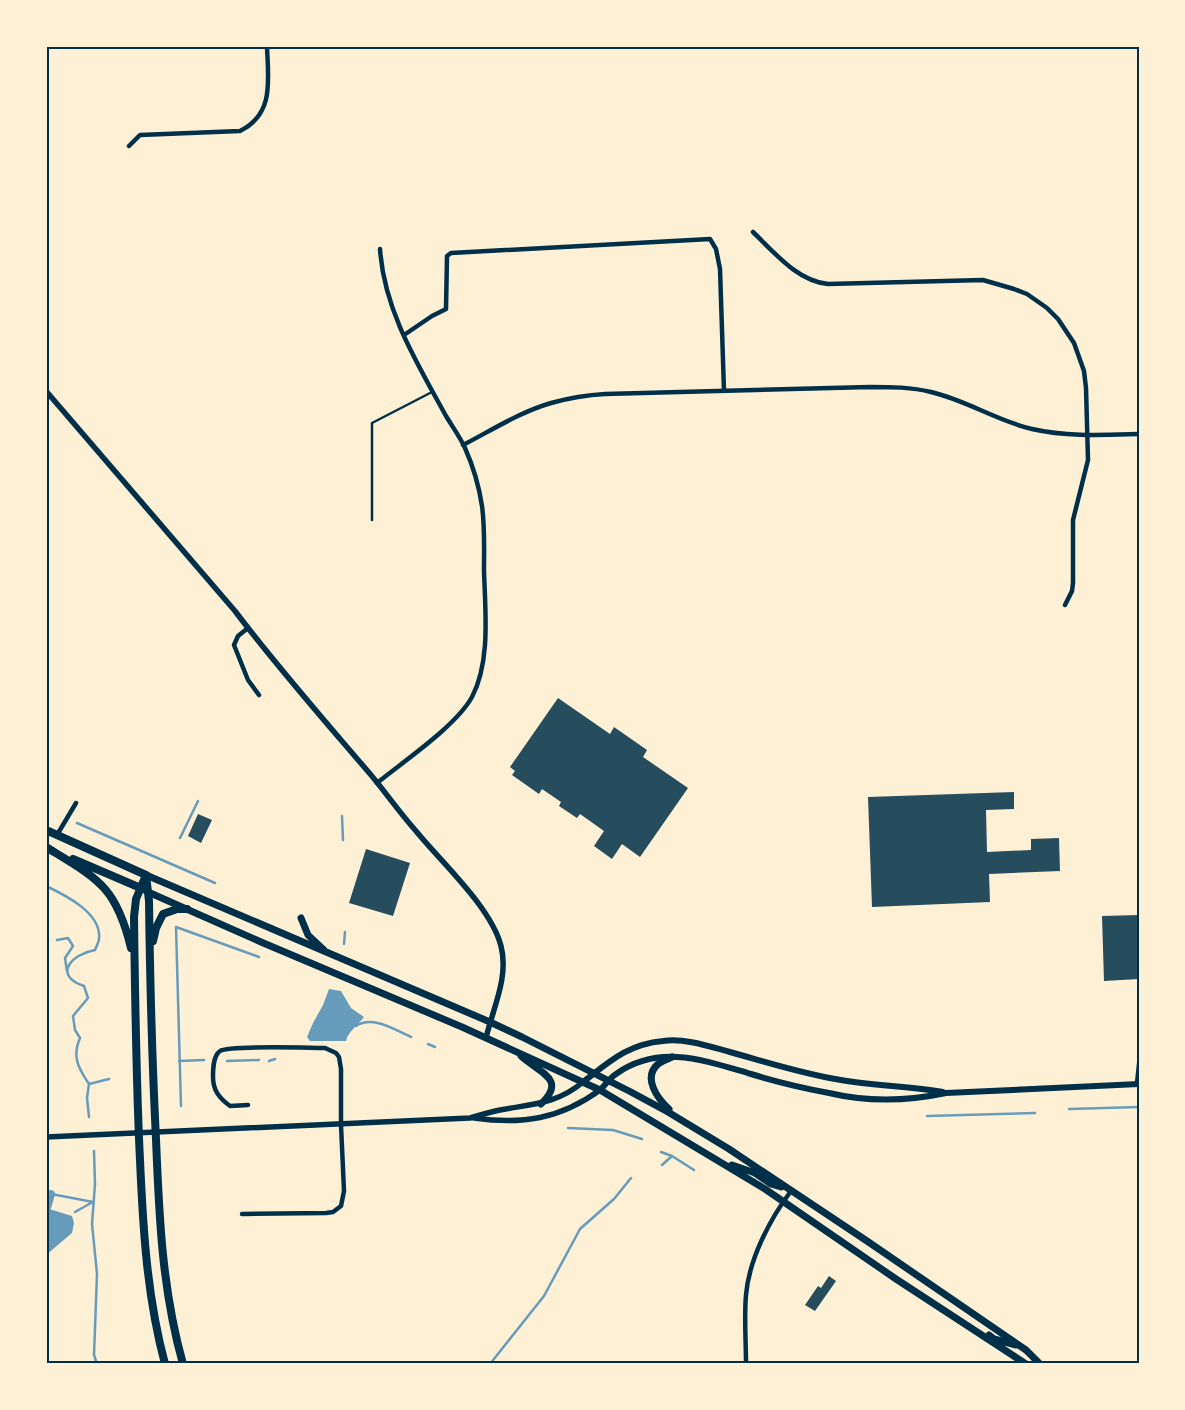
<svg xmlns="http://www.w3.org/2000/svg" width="1185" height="1410" viewBox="0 0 1185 1410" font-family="'IBM Plex Sans',sans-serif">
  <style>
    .water { fill: #669bbc }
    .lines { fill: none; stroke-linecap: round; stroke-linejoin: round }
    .stream { stroke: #669bbc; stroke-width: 2.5 }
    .canal { stroke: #669bbc; stroke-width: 8 }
    .building { fill: #264d5e }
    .service { stroke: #003049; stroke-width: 2.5 }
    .minor { stroke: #003049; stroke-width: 4.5 }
    .tertiary { stroke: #003049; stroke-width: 5.5 }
    .secondary { stroke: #003049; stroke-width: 6 }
    .primary { stroke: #003049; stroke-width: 7 }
    .trunk { stroke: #003049; stroke-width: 8 }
    .neatline { fill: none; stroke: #003049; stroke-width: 2 }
  </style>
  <rect width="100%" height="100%" fill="#fdf0d5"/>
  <path class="water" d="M329 989 341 991 351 1008 364 1017C358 1025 347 1033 346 1041H310L307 1037 313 1023 323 1005Z
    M46 1208 72 1216 74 1223 72 1233 46 1255Z"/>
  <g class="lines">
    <path class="stream" d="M342 816 343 840
      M77 823 215 883
      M180 838 198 801
      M46 886C65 895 102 913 99 939 99 942 96 947 95 950 72 954 52 975 84 986L88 998 73 1016 75 1030 80 1038C72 1056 78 1068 89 1084L87 1098 89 1117
      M57 940 68 938 73 946 65 958 67 971
      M344 944 345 932
      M356 1026C373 1015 395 1030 411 1037
      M428 1044 435 1047
      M179 1061 204 1060
      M227 1061 259 1060
      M269 1061 275 1059
      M89 1084 109 1079
      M181 1106 176 927 259 957
      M1069 1109 1139 1107
      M927 1116 1035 1113
      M568 1128 613 1130 642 1139
      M94 1151 95 1184 92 1224 97 1274 94 1355 97 1364
      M661 1152 672 1156 694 1170
      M662 1165 672 1156
      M46 1193 93 1202
      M75 1212 91 1203
      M490 1364 544 1296 580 1229 614 1199 631 1178"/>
    <path class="canal" d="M46 1211 51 1194"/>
  </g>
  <path class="building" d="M558 698 610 734 614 727 647 750 643 757 688 788 640 857 622 844 612 859 594 846 604 831 580 814 577 818 559 806 561 802 542 789 539 794 512 775 515 771 510 767Z
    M1014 792V809L986 810 987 852 1031 850V839L1059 838 1060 871 989 874 990 902 872 907 868 797Z
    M198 814 212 820 201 843 188 836Z
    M366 849 410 863 393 916 349 903Z
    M1139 915V979L1104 981 1102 916Z
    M829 1276 836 1281 815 1311 805 1305 818 1286 821 1288Z"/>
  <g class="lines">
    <path class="service" d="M372 520V423L432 392
      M1136 1083 1139 1055"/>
    <path class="minor" d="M129 146 140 135 240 131C275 114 268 79 267 46
      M753 232C774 252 797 281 828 284L983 280 1014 289 1027 294 1047 308 1058 319 1074 343 1084 371 1086 388 1088 460 1073 520V583L1072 591 1065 605
      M404 335 432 316 446 309 447 256 451 253 710 239 716 249 720 269 724 391
      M463 445C492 430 520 412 551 403 569 398 587 395 605 394L870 387C891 387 911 387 931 392 966 400 997 421 1032 429 1067 437 1103 435 1139 434
      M248 628 238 636 234 645 248 680 259 695
      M377 783C404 761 456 726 472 697 491 661 485 610 484 570 484 549 485 527 482 506 479 486 473 466 465 448 460 437 452 426 446 416 417 363 384 310 380 249
      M57 835 76 803
      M242 1214 326 1213 333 1212 341 1206 344 1191 341 1125V1069L339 1057 336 1053 325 1048C309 1048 229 1045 220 1051 213 1056 213 1069 213 1077 213 1090 219 1098 230 1106L248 1105
      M746 1364C746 1341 744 1317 746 1295 749 1259 770 1219 791 1191"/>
    <path class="tertiary" d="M46 391 235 611C278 668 325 721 371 775 386 793 400 813 416 831 441 862 491 907 501 946 509 977 493 1008 486 1038
      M474 1118C522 1125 560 1119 600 1090
      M46 1137 470 1118C480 1115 490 1112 500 1110 532 1104 557 1104 583 1082"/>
    <path class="secondary" d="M583 1082C609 1062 628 1044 663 1041 685 1038 708 1046 730 1052 766 1062 803 1074 841 1080 874 1086 909 1086 943 1092
      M600 1090C605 1085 610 1078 616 1074 660 1043 706 1061 751 1074 777 1082 803 1088 829 1093 867 1102 908 1101 946 1093L1139 1084"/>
    <path class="primary" d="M146 875 490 1022 522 1037 631 1092 668 1112 729 1149 867 1241 1026 1350 1040 1364
      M148 892 261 942 462 1027 600 1090 765 1189 896 1279 1026 1364
      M301 918 308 935 324 950
      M521 1056C538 1072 568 1079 541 1104
      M669 1109C658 1099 642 1078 658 1064 662 1061 668 1059 672 1057
      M732 1165 755 1173 771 1184 781 1187
      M989 1335 994 1339 1016 1345"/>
    <path class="trunk" d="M46 830 146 875
      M46 847C98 879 116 886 131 948
      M73 859 143 889
      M146 875 136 899 134 917C135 998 136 1079 140 1160 143 1229 147 1297 165 1364
      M146 875 149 901C150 980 152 1060 156 1139 159 1215 162 1290 183 1364
      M153 941 156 928 163 914 177 909H187"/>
  </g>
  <rect width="1185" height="1410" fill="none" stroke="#fdf0d5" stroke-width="95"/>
  <rect x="48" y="48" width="1090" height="1314" class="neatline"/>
</svg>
